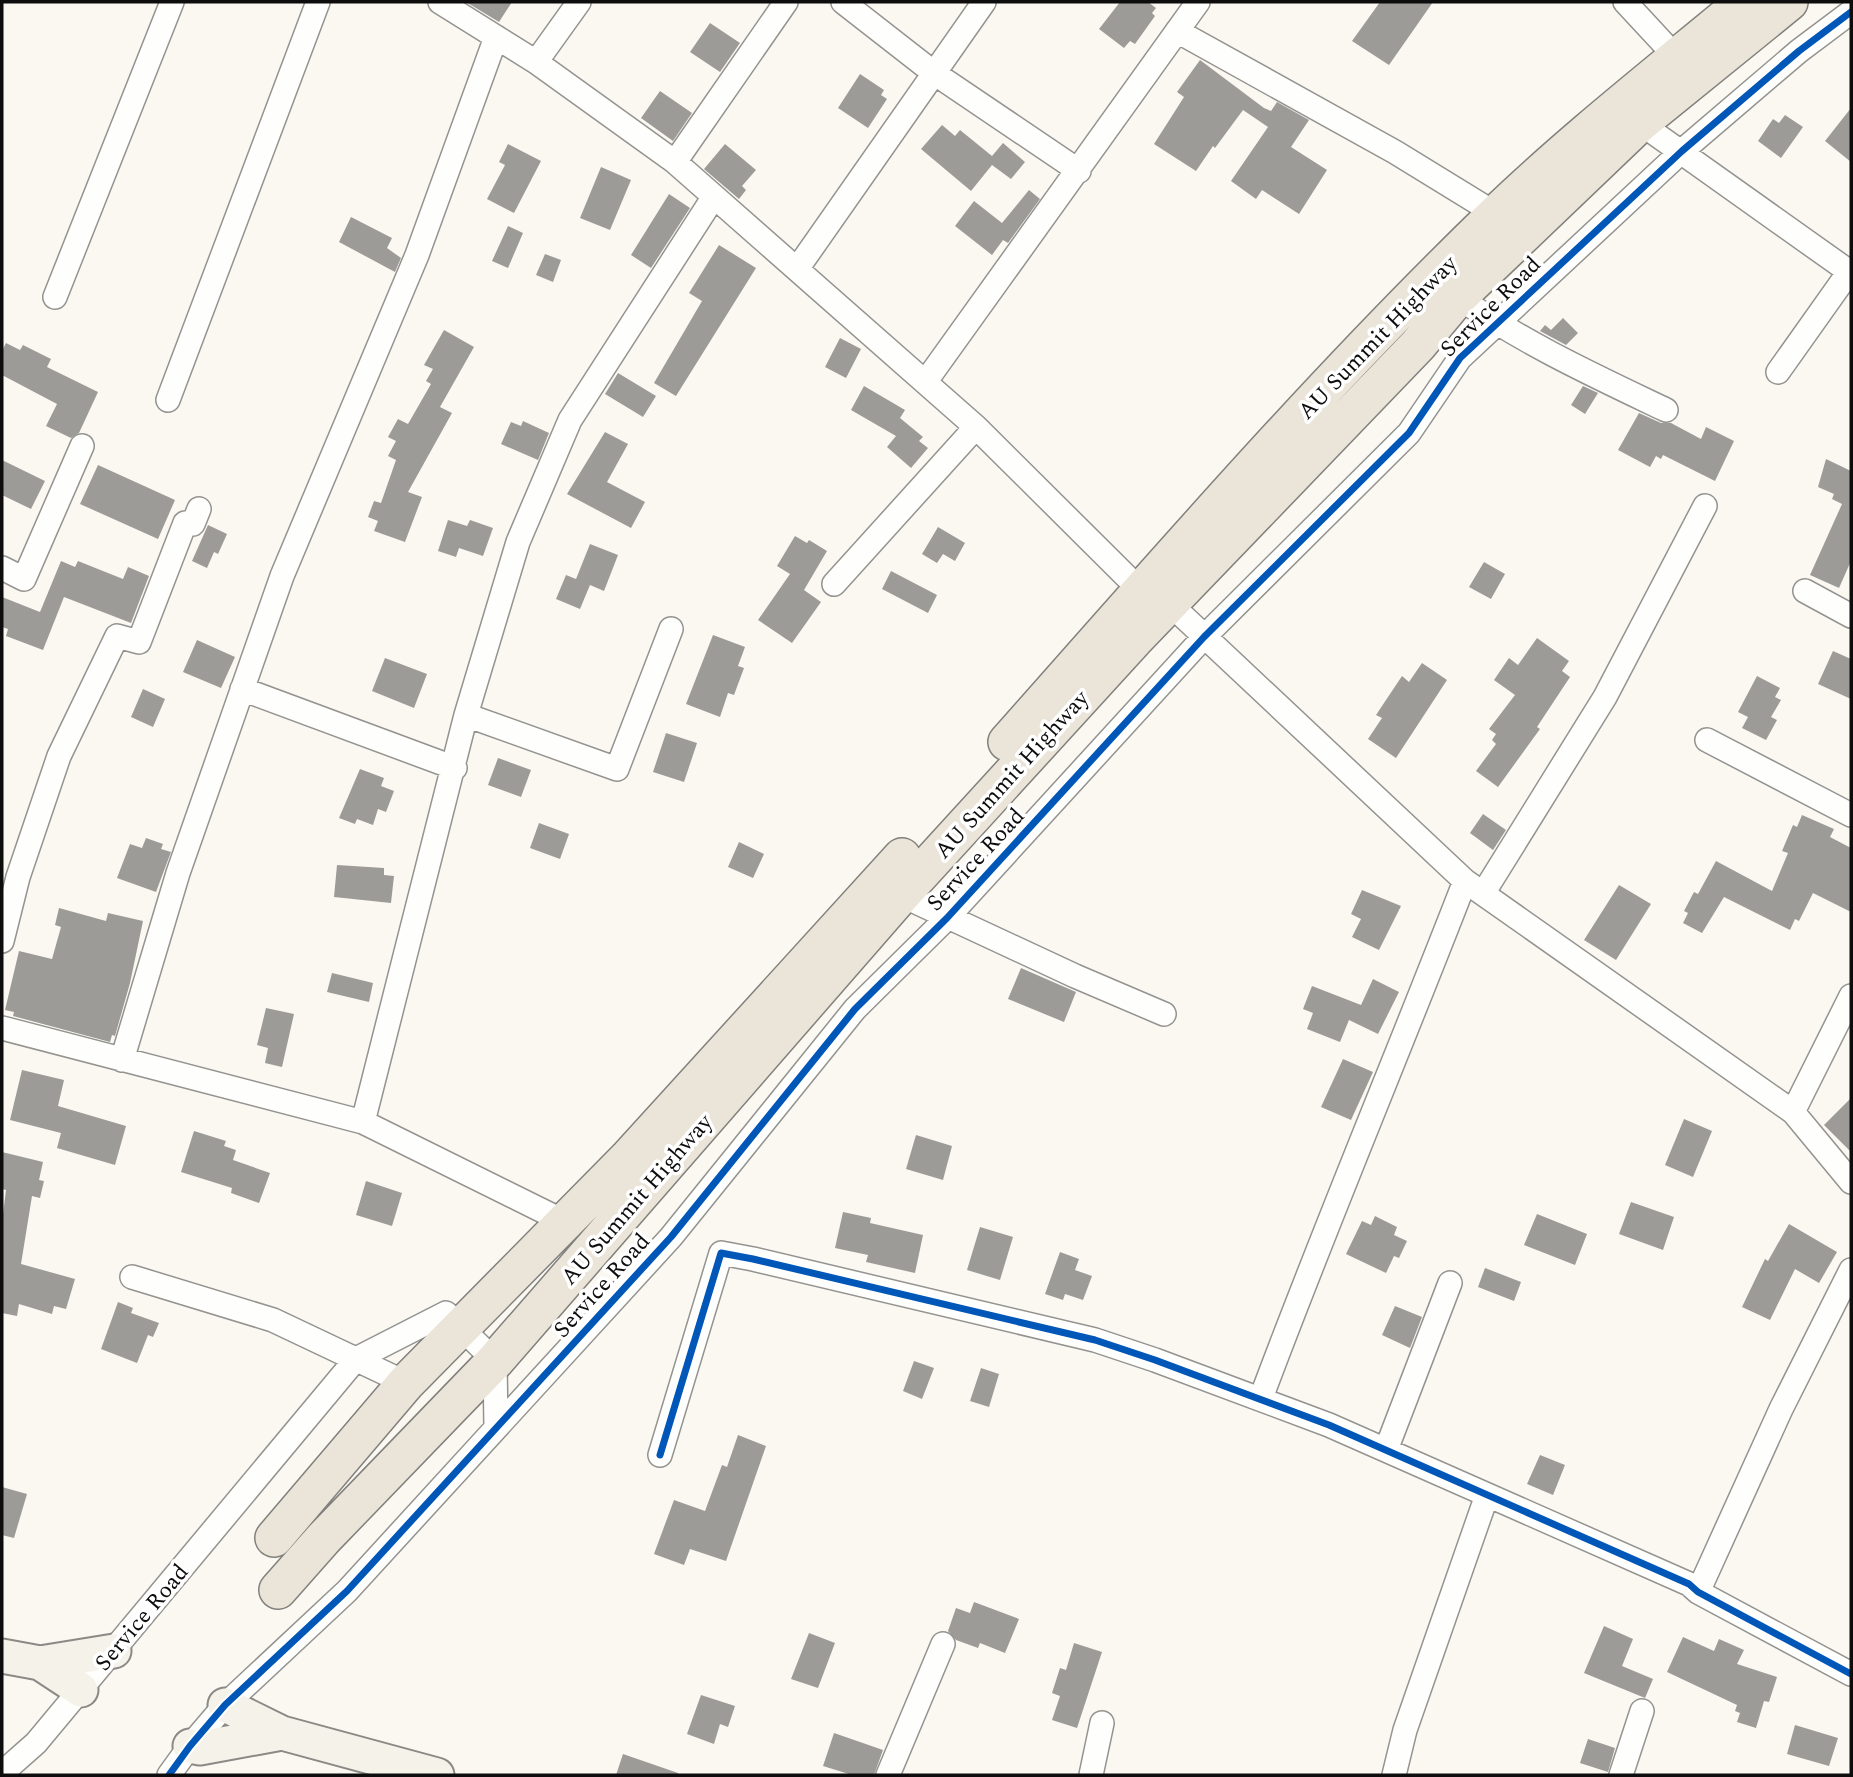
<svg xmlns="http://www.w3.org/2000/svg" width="1853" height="1777" viewBox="0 0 1853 1777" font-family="Spectral,serif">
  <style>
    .building { fill: #9d9b97 }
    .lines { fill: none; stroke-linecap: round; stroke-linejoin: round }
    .street-casing { stroke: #949390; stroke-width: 26 }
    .secondary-casing { stroke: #8a8986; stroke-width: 37 }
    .primary-casing { stroke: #81807d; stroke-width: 40 }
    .street { stroke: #fefefd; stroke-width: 23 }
    .secondary { stroke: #f4f2e9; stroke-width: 33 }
    .primary { stroke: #ebe5d9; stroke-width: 37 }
    .cycleway-casing { stroke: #fff; stroke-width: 11 }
    .cycleway { stroke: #0057b8; stroke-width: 7 }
    .labels { text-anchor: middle; stroke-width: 7; stroke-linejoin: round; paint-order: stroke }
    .street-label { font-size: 23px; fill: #0d0d0d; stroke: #fff }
  </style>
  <rect width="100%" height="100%" fill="#faf8f1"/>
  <path class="building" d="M466 2H512L499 22Z
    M1120 2H1148L1156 8 1152 13 1155 16 1135 44 1130 41 1124 48 1099 29Z
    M1380 2H1433L1389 65 1352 41Z
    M710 23 740 43 720 72 690 52Z
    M1200 60 1264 108 1271 111 1277 102 1309 120 1291 147 1327 170 1299 214 1262 190 1256 199 1231 181 1268 127 1243 110 1215 148 1213 146 1196 171 1154 144 1184 97 1177 92Z
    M860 74 884 90 881 95 887 99 868 128 838 108Z
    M660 91 692 113 673 141 641 118Z
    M1851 108V162L1825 141Z
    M1785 115 1803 127 1781 158 1758 141 1773 119 1779 123Z
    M942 125 955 136 960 130 992 156 1003 143 1025 162 1011 179 992 165 971 191 921 149Z
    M508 144 541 161 514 213 487 199 505 165 499 162Z
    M725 144 756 170 742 186 746 190 739 199 704 169Z
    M601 167 631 180 610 230 580 218Z
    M1029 190 1040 199 1008 243 1003 240 992 255 955 226 974 201 1002 223Z
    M669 194 690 208 651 268 631 255Z
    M351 217 392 238 387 248 401 258 395 272 339 242Z
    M508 226 523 233 508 268 492 261Z
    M719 245 756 268 676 396 654 383 702 301 689 293Z
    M545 254 561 260 553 282 536 275Z
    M1563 318 1578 333 1566 345 1540 331 1545 325 1551 330Z
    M444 330 474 347 440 407 452 413 408 492 422 497 405 542 374 531 378 521 368 517 374 501 381 503 396 460 388 456 396 441 388 437 398 419 408 424 431 384 426 381 433 369 424 365Z
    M840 338 861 349 846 378 825 367Z
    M6 343 20 350 23 345 51 359 47 367 98 392 79 433 71 438 46 426 57 404 2 375V351Z
    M618 373 656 396 643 417 605 394Z
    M864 386 905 410 900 418 923 437 919 441 928 448 911 468 887 447 896 436 851 410Z
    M1583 386 1598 393 1585 414 1571 405Z
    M1639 413 1661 423H1671L1701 439 1706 427 1734 441 1715 481 1663 455 1661 459 1656 456 1650 467 1618 450Z
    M523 421 549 433 538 460 501 444 511 422 521 426Z
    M605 432 628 444 607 482 645 502 631 528 567 494Z
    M1826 459 1851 471V561L1839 588 1810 575 1842 504 1832 499 1834 494 1818 487Z
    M2 460 45 481 31 509 2 495Z
    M98 465 175 500 158 539 80 504Z
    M448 520 467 526 470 520 493 528 483 556 459 548 456 557 438 551Z
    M208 525 227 534 218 554 214 552 207 568 192 561Z
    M938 527 965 543 955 561 943 554 937 563 922 554Z
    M795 536 807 543 809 540 827 551 804 590 821 602 792 643 758 620 790 574 777 566Z
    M590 544 618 555 604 591 590 585 580 609 556 599 566 575 576 579Z
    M61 561 75 567 78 561 123 579 128 567 149 576 131 623 64 597 43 650 6 636 8 629 2 627V597L40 612Z
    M1484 562 1505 574 1491 599 1469 587Z
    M891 571 937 595 928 613 882 589Z
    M713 635 745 647 738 666 744 668 734 695 728 693 720 717 686 704Z
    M1537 638 1569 661 1562 671 1570 677 1537 727 1540 729 1498 787 1476 771 1496 744 1492 740 1496 734 1489 729 1515 695 1494 680 1509 658 1518 665Z
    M197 640 235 657 221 688 183 672Z
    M1833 651 1851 659V699L1818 684Z
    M385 658 427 674 414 708 372 691Z
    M1422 663 1447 680 1396 758 1368 739 1382 718 1376 715 1402 676 1409 682Z
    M1757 676 1780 688 1775 697 1781 700 1771 717 1777 720 1766 740 1742 728 1748 717 1738 712Z
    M143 689 165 699 153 727 131 717Z
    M666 733 697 743 684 782 653 772Z
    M498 758 531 770 521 797 488 785Z
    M360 769 384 778 381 786 394 791 386 812 378 809 373 825 357 819 355 824 339 818Z
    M1483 814 1506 830 1493 850 1470 833Z
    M1802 815 1834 829 1830 837 1851 848V912L1813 893 1799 921 1795 919 1790 930 1724 897 1702 933 1683 923 1688 913 1684 911 1694 892 1698 894 1716 861 1772 891 1788 853 1782 851 1793 825 1797 827Z
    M539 823 569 834 560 859 530 848Z
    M146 838 163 844 161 849 171 852 156 892 117 878 130 844 142 848Z
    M739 842 764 854 753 878 728 867Z
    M337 865 384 868V875L394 876 391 903 334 897Z
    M1619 885 1651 904 1616 960 1584 940Z
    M1362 890 1401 906 1379 950 1352 937 1361 919 1351 914Z
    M59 908 106 921 108 913 143 921 130 983 115 1036 112 1035 110 1042 13 1016 14 1012 5 1010 19 951 52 959 61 927 55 925Z
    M1021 968 1076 992 1064 1022 1008 999Z
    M332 973 373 983 369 1002 327 992Z
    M1373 979 1399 992 1378 1034 1349 1020 1340 1042 1307 1029 1313 1013 1303 1009 1312 986 1361 1005Z
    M266 1008 294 1014 282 1067 265 1063 268 1048 257 1045Z
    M1343 1059 1373 1072 1351 1120 1321 1107Z
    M22 1070 64 1080 58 1106 126 1126 115 1165 57 1148 61 1133 10 1120Z
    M1851 1098V1152L1824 1125Z
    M1684 1119 1712 1131 1693 1177 1665 1165Z
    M194 1131 226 1141 224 1146 236 1150 233 1160 270 1173 259 1203 231 1193 232 1188 181 1172Z
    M916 1135 952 1146 943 1180 906 1169Z
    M2 1152 43 1162 39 1180 44 1181 40 1198 32 1196 21 1264 75 1279 66 1309 54 1306 52 1314 19 1304 17 1316 2 1313V1222L6 1190 2 1189Z
    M366 1181 402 1193 392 1226 356 1215Z
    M1631 1202 1674 1217 1663 1250 1619 1234Z
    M843 1212 871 1218 870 1223 923 1235 915 1273 866 1262 868 1255 835 1248Z
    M1537 1214 1587 1234 1575 1265 1524 1245Z
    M1375 1216 1397 1227 1394 1235 1407 1241 1399 1258 1394 1256 1386 1273 1346 1254 1362 1221 1371 1225Z
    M1789 1224 1837 1252 1819 1283 1795 1269 1770 1320 1742 1307 1765 1259 1768 1261Z
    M980 1227 1013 1237 1000 1280 967 1270Z
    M1060 1252 1079 1259 1075 1270 1092 1276 1083 1300 1065 1294 1063 1300 1045 1294Z
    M1485 1268 1521 1282 1514 1301 1478 1287Z
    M118 1302 133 1308 131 1313 159 1323 153 1337 148 1335 137 1363 101 1349Z
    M1395 1306 1422 1317 1410 1348 1382 1335Z
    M914 1361 934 1368 922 1399 903 1391Z
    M981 1368 999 1374 989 1407 970 1401Z
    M738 1435 766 1446 726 1561 690 1549 684 1565 654 1554 674 1500 705 1511 722 1465 727 1467Z
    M1540 1455 1565 1465 1553 1495 1527 1484Z
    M2 1487 27 1494 14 1538 2 1535Z
    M974 1602 1019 1619 1005 1653 980 1643 978 1648 956 1640 948 1631 956 1608 970 1613Z
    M1604 1626 1633 1639 1622 1666 1653 1679 1645 1698 1584 1673Z
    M809 1633 835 1643 818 1688 791 1679Z
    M1683 1637 1714 1651 1719 1639 1744 1650 1737 1664 1777 1677 1769 1702 1764 1701 1756 1728 1737 1722 1740 1713 1735 1711 1737 1705 1667 1672Z
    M1074 1643 1102 1652 1077 1728 1052 1720 1060 1696 1052 1693 1060 1668 1066 1670Z
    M701 1695 735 1706 728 1727 720 1724 714 1744 687 1734Z
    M1795 1725 1838 1738 1829 1766 1787 1754Z
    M834 1733 883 1750 874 1775H852L823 1766Z
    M1588 1739 1615 1748 1608 1772 1580 1763Z
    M623 1754 678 1773V1775H616Z"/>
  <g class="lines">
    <defs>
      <path id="street" d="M440 2 536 62 675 162 976 427 1141 591
        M843 2 934 73 1079 171
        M1625 2 1677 58
        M1177 31 1395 152 1496 214
        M536 62 579 2
        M1640 123 1851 273
        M675 162 786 2
        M797 269 984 2
        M55 297 172 2
        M1458 297C1523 343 1595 376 1666 410
        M1778 372 1849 272
        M926 381 1198 2
        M168 400 318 2
        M2 568 24 579 82 446
        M834 584 976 427
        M1805 591 1851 616
        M1169 603 1465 881 1793 1112 1851 1182
        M242 689 455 768
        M466 715 617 769 671 629
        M1707 740 1851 815
        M1484 892 1605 697 1705 506
        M901 895 1075 976 1164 1014
        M2 941 18 877 59 756 117 636 139 642 185 523 193 524 199 509
        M2 1028 363 1122 563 1221
        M122 1060 178 873 282 576 417 255 496 37
        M1793 1112 1851 996
        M363 1122 466 715 518 542 570 420 713 198
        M132 1277 273 1320 406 1383
        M1261 1398C1326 1224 1398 1054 1465 881
        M1386 1450 1450 1283
        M660 1455 721 1253 753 1259 1095 1340 1155 1360 1329 1425 1689 1584 1698 1592 1851 1674
        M1698 1592 1781 1409 1851 1270
        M2 1773 36 1743 356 1359 446 1313 495 1361 496 1428
        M169 1775 190 1746 225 1705 347 1591 671 1237 855 1009 947 918 1204 637 1409 433 1460 358 1682 151 1799 51 1851 12
        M888 1775 943 1644
        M1091 1775 1102 1723
        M1394 1775 1405 1730 1487 1495
        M1621 1775 1642 1711"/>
      <path id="secondary" d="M2 1656 40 1663 114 1651
        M40 1663 81 1690
        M225 1705 282 1733 437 1775
        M190 1746 200 1748 282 1733"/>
      <path id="primary" d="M1007 742C1166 563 1323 381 1495 215 1574 139 1660 72 1744 2
        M274 1538 406 1383 629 1157 902 857
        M278 1590 324 1538 495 1361 901 895 1134 640 1418 345 1458 297 1640 123 1789 2"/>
    </defs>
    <use href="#street" class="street-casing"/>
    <use href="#secondary" class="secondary-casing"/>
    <use href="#primary" class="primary-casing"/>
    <use href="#street" class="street"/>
    <use href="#secondary" class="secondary"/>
    <use href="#primary" class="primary"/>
    <defs>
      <path id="cycleway" d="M660 1455 721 1253 753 1259 1095 1340 1155 1360 1329 1425 1689 1584 1698 1592 1851 1674
        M169 1775 190 1746 225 1705 347 1591 671 1237 855 1009 947 918 1204 637 1409 433 1460 358 1682 151 1799 51 1851 12"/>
    </defs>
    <use href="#cycleway" class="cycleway-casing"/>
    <use href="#cycleway" class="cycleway"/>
  </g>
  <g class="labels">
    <g class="street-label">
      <text transform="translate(1490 306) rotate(-45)" y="8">Service Road</text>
      <text transform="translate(1377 337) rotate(-46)" y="8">AU Summit Highway</text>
      <text transform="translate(1011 774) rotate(-48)" y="8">AU Summit Highway</text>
      <text transform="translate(975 859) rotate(-47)" y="8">Service Road</text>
      <text transform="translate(636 1199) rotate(-49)" y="8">AU Summit Highway</text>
      <text transform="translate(601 1285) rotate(-48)" y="8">Service Road</text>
      <text transform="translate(141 1617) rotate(-50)" y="8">Service Road</text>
    </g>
  </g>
  <rect width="1853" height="1777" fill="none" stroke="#0d0d0d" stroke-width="7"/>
</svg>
